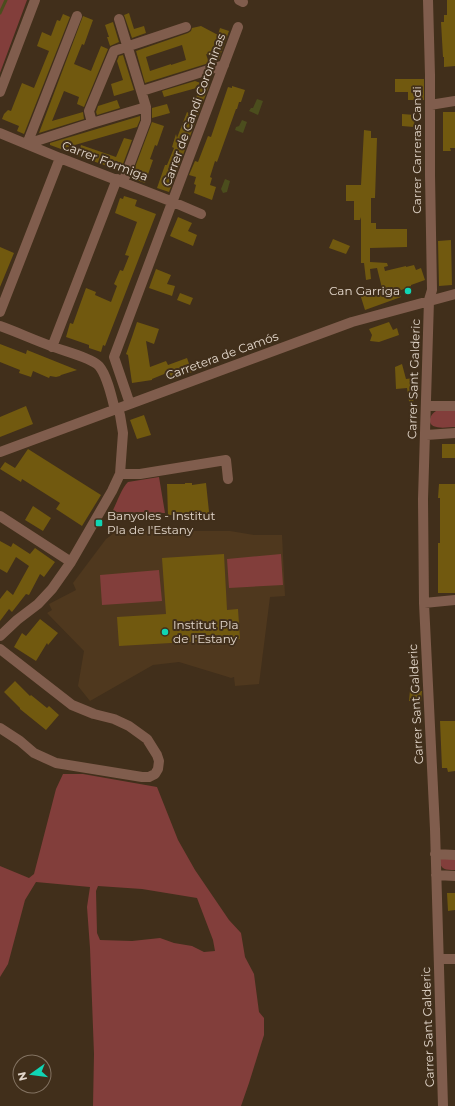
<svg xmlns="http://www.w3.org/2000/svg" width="455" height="1106" viewBox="0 0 455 1106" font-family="Montserrat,sans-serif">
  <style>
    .built { fill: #4f381e }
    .green { fill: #823e3b; fill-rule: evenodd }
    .water { fill: #4b4d1d }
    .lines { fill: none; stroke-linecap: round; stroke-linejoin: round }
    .stream { stroke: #4b4d1d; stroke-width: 3 }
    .building { fill: #71590f; fill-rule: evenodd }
    .minor { stroke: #805d4d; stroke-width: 10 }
    .poi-dot { fill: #10d5b4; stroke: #412f1b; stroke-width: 1.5 }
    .labels { text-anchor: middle; stroke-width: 4; stroke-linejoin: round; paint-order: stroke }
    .street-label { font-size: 12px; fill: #e3d7cb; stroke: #412f1b }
    .poi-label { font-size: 12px; fill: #e3d7cb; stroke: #412f1b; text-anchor: start }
  </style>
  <rect width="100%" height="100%" fill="#412f1b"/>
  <path class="built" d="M123 531H230L254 535H282L285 596 270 597 259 684 235 686 234 677 231 678 225 676 179 662 153 665 90 701 78 686 84 651 47 613 52 610 49 604 76 590 73 583 106 539 114 533Z"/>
  <path class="green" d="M0 0H27L0 73Z
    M455 410V427C448 427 428 431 430 419 431 415 433 413 436 411Z
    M159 477 165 513 112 512C116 505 122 487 128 482Z
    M281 554 283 585 229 588 227 559Z
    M159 570 162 601 102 605 100 575Z
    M63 774H83L157 787 178 840 195 870 229 920 241 933 245 957 254 974 259 1012 264 1018V1035L249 1083 241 1106H93L94 1054 90 948 87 907 90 887 36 882 25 900 8 964 0 977V866L29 878 34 874 56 789ZM98 886 142 889 197 898 213 940 215 951 204 952 192 946 174 943 160 938 132 941 100 940 97 933 96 891Z
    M442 858H455V870C446 870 440 870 440 860Z"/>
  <path class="water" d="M257 99 263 101 258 115 249 111 251 108H253Z
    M242 120 247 122 243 133 235 130 236 127 239 126Z
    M225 179 230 181 227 192 223 193 221 189Z"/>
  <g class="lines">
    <path class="stream" d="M0 13 6 0"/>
  </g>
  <path class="building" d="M447 0H455V66L444 67V57H443L441 22H444V15H447Z
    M129 13 134 29 144 26 146 33 132 38 124 15Z
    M63 14 70 17 24 134 17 131 19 126 2 119 4 114 8 110 11 111 22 83 34 88 49 51 37 46 42 32 51 36 57 20 60 21Z
    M83 16 93 20 84 45 82 44 74 64 91 71 101 46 108 49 84 107 77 104 79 97 64 91 52 121 83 112 84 119 39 133Z
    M113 22 119 42 110 46 107 37H109L105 25Z
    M201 26 218 35 220 28 229 31 219 59 206 54 209 63 145 83 136 51 188 33 191 31 192 28ZM182 45 186 60 171 65V64L150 71 146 57Z
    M123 55 134 90 114 96 111 84 123 80 117 61 119 56Z
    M395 79H424V100H408V92H395Z
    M195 81 209 86 169 192 157 188 165 165H167L174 148 172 147 176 134 177 138 187 112 190 114 200 87 164 97 162 91Z
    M232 86 245 90 241 102H239L237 109H236L217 162 215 161 210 177 212 178 210 185 216 187 212 200 194 193 196 185 194 184 196 177 189 175 195 161 198 162 208 136 211 137 228 87 232 88Z
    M117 100 120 108 97 115 96 112 98 106Z
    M167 104 170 113 152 118V108Z
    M443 112H455V148H450L451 151H443Z
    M402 114 415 115 414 127 402 126Z
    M140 116V120L137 127 61 149 50 145V143Z
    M152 122 164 126 157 146 155 145 150 159 153 160 145 183 131 178Z
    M364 130 371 131V138H377L375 198H371V223H376V229H407V247L370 248V262L387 263 388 266 384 267 385 271 406 266V267L414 265 416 270 421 268 425 280 411 285V286L399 291 401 297 365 310 360 294 382 288 377 268 370 269 371 279 366 280 364 263H361V217L360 220H354V201H346V185H361Z
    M124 138 132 140 120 172 112 169 113 168 78 156 81 145 116 157Z
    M124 196 137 200 135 206 156 214 105 346 103 345 101 352 89 348V345L66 337 70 323 73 324 86 288 96 292 95 295 111 302 117 286 114 284 120 270 123 271 129 256 125 255 137 222 115 213 120 198 123 199Z
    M178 217 192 223 188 231 197 235 193 246 170 236Z
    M333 239 350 246 346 254 329 248Z
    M451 240 452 285 439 286 438 241Z
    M0 247 14 253 0 287Z
    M156 269 171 275 167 284 175 286 172 296 149 288Z
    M180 293 193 298 190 305 177 300Z
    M137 322 159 329 154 344 146 341 150 367 166 361 168 365 187 358 192 372 172 380 169 372 152 379V380L132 383 128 355 126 354 132 337Z
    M389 322 393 330 397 328 399 335 379 342 370 341 372 335 369 329Z
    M0 344 26 354 27 350 77 370 61 375 60 376 56 377 50 376 49 378 33 371 31 377 19 373 20 370 0 362Z
    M402 364 406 379 414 378 413 408H410L407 388 396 389 395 367Z
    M26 406 33 424 0 437V417Z
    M144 415 151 435 137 439 130 420Z
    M442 444H455V458H442Z
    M28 449 101 495 82 526 56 509 60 503 22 479 21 482 0 469 5 462 15 468Z
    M185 483H192V485L206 483 210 521 203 520 202 514 176 513V515H168L167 484H185Z
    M439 484H455V593H438V543H440V498H438Z
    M33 506 51 518 43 531 25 520Z
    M0 541 11 547 13 543 30 554 35 548 55 562 44 577 40 574 29 595 26 594 12 612 9 609 0 621V599L7 590 13 595 29 566 16 557 7 573 0 569Z
    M224 554 227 610 238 609 240 639 119 646 117 617 166 614 162 558Z
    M40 619 58 633 48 645 47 643 36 661 14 647 22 633 26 636Z
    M15 681 30 696 31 695 47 708 49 706 59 715 46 730 20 709V708L4 692Z
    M410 690 422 691 421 702 409 701Z
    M440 721H455V771L448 772 447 768H442Z
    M447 893H455V910L448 911Z"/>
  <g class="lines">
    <path class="minor" d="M239 0 243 2
      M428 0 430 75V175L432 290 429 300 423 499 424 603 435 829 443 1106
      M119 19 146 107V121L123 182
      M142 91 224 65
      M0 92 35 0
      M430 105 455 101
      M92 123 89 111 114 51 186 27
      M0 133 60 158 173 202 201 214
      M27 144 77 16
      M27 144 92 123 146 107
      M0 312 60 158
      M0 326C17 332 34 340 51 346 63 351 92 358 99 366 107 375 112 398 115 410
      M52 347 117 179
      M130 404 114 357 238 27
      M426 406H455
      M426 435 455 433
      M0 452 352 322 455 294
      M120 474H140L226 460 228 479
      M0 516 71 562
      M424 603 455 600
      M0 636 17 620 38 604 52 589 71 562 112 491 120 474 123 433 120 415 118 408
      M0 649 72 705 94 714 114 719 129 726 147 739 157 755 159 761 158 769 155 774 149 777H142L56 763 34 753 20 741 0 728
      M435 854 455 855
      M436 875 455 876
      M439 959H455"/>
  </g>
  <g class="poi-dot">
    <circle cx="408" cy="291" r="4"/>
    <rect x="95" y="519" width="8" height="8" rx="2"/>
    <circle cx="165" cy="632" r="4"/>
  </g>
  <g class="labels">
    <g class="street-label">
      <text transform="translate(194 110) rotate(-70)" y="4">Carrer de Candi Corominas</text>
      <text transform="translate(417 150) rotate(-90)" y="4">Carrer Carreras Candi</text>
      <text transform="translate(105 161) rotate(21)" y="4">Carrer Formiga</text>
      <text transform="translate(222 356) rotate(-20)" y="4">Carretera de Camós</text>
      <text transform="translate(414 379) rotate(-88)" y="4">Carrer Sant Galderic</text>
      <text transform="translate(416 704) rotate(-93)" y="4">Carrer Sant Galderic</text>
      <text transform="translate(428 1027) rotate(-92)" y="4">Carrer Sant Galderic</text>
    </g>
    <g class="poi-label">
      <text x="400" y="295" text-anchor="end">Can Garriga</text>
      <text x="107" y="520">Banyoles - Institut<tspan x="107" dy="14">Pla de l'Estany</tspan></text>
      <text x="173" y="629">Institut Pla<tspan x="173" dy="14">de l'Estany</tspan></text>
    </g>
  </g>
  <g transform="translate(32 1074) rotate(256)"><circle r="19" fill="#412f1b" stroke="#827261"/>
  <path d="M0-3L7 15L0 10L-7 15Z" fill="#10d5b4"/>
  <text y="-6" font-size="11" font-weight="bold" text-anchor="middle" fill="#e3d7cb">N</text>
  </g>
</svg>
